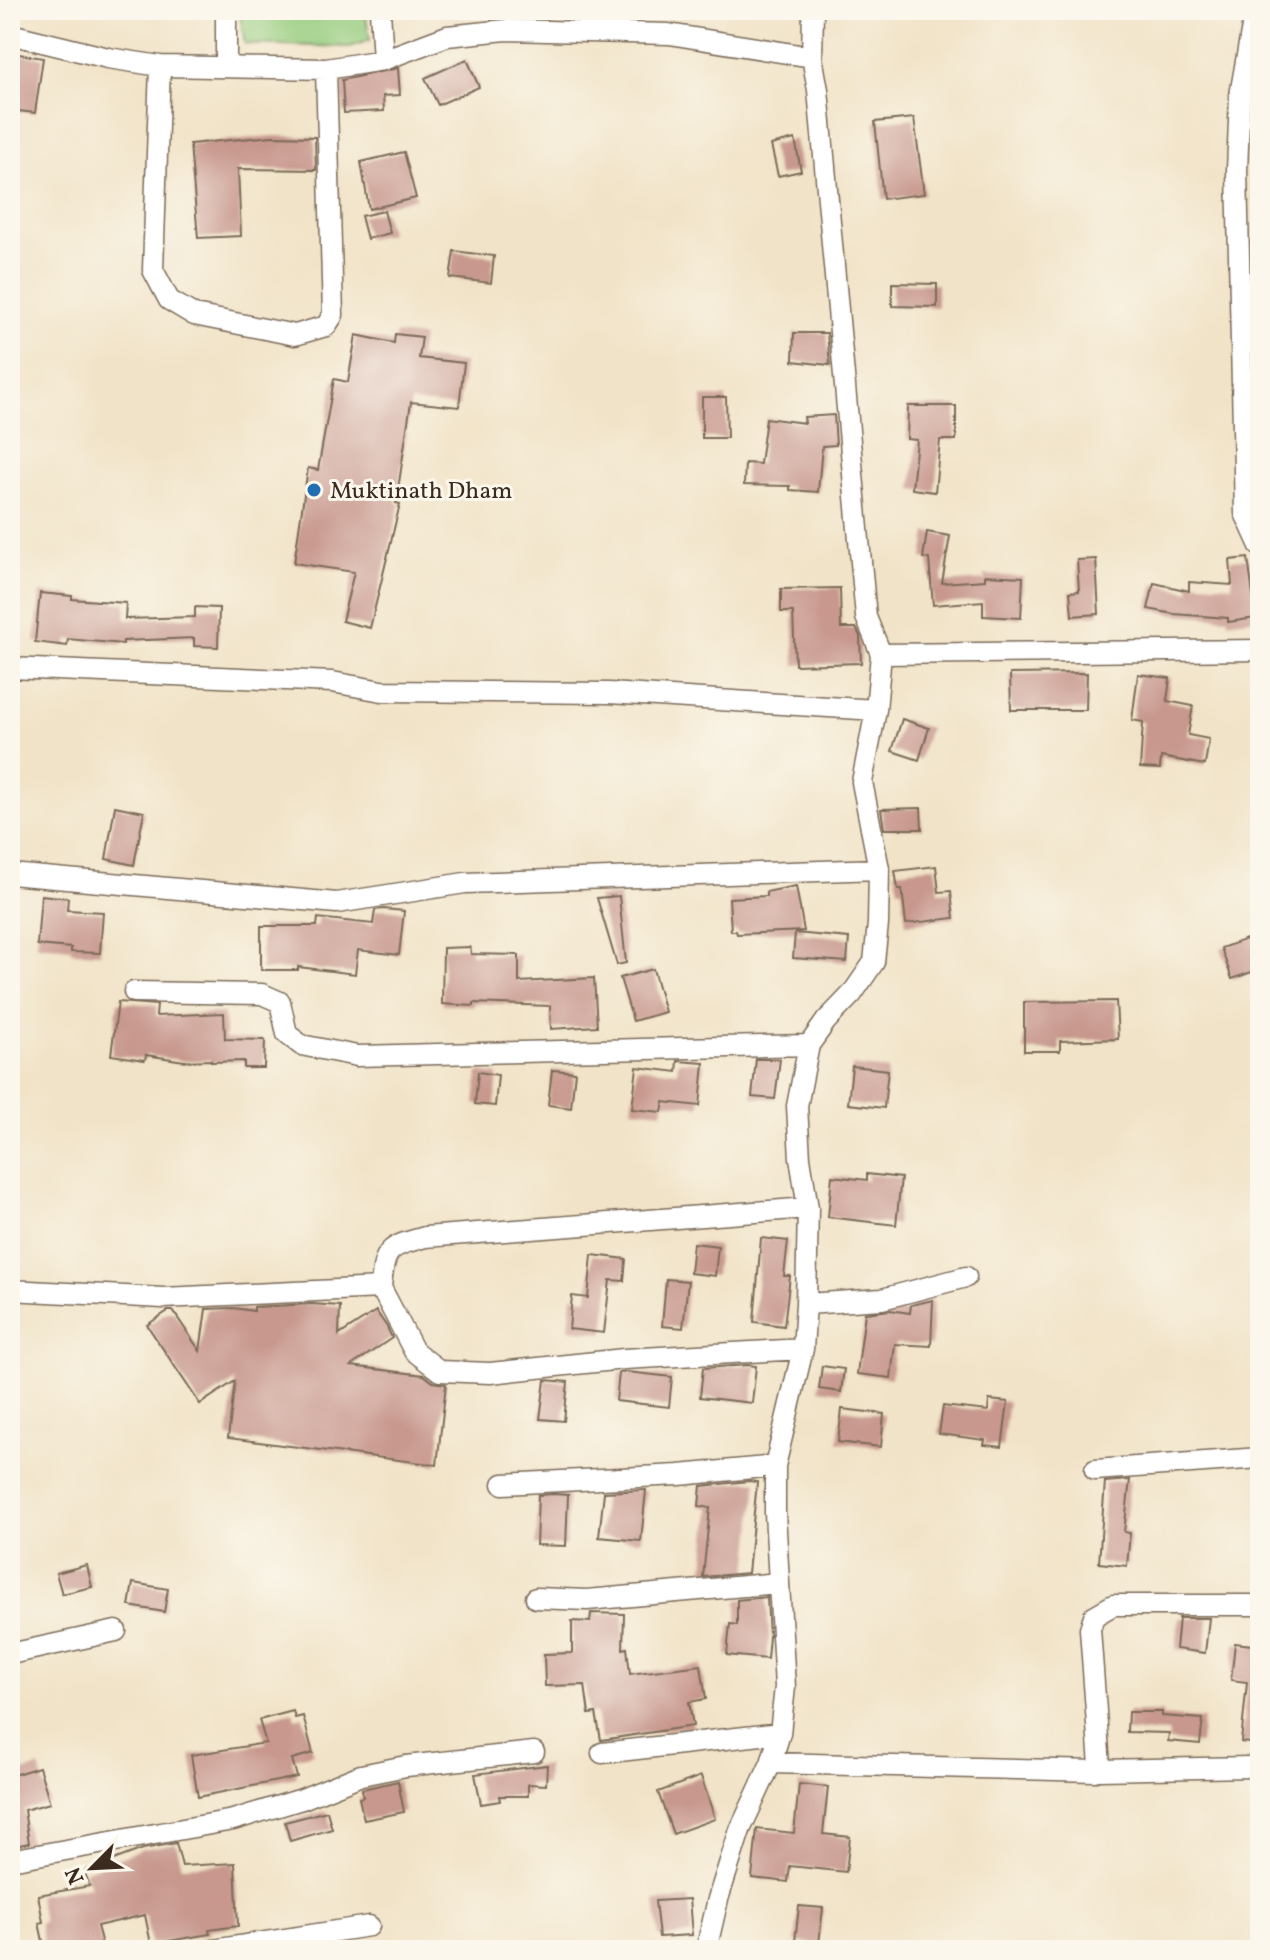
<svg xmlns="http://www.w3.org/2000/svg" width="1270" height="1960" viewBox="0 0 1270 1960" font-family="Vollkorn,serif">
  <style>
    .green { fill: #96cc7e; stroke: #687b4e; stroke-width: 2 }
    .building { fill: #c8988e }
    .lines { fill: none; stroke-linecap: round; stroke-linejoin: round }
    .minor-casing { stroke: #7b6b59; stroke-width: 23 }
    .minor { stroke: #fff; stroke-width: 20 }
    .poi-dot { fill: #1f6fb2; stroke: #fbf7ec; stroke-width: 3 }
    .labels { text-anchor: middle; stroke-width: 6; stroke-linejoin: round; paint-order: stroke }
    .poi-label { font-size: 24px; fill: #3b2a1e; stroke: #fbf7ec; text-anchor: start }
  </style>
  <rect width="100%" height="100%" fill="#fbf7ec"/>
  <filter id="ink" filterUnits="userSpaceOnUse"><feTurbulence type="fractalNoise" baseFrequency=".0125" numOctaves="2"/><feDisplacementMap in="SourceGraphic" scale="16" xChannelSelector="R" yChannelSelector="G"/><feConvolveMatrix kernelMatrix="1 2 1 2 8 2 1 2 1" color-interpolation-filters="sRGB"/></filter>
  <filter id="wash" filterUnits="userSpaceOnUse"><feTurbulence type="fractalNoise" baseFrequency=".006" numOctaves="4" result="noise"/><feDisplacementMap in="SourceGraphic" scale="32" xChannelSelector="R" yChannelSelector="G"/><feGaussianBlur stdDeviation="1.8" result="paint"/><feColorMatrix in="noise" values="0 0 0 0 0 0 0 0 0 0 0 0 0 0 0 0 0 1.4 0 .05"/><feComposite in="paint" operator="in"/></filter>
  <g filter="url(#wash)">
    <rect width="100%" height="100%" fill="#f1e3c7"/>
    <path class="green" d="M239 10H365L370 40 350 47 245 44Z"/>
    <g id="blocks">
      <path class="building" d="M13 53 43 58 35 113 10 110V67Z
        M467 59 479 87 438 105 425 78Z
        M398 68 400 95 383 96 384 111 344 113 342 80Z
        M914 118 924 194 883 199 875 122Z
        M273 136 315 137 316 170 238 169 241 236 198 238 190 144Z
        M795 139 801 171 778 176 771 145Z
        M404 152 416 198 369 209 361 162Z
        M384 211 390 233 367 239 361 216Z
        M454 251 494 256 491 283 450 278Z
        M892 283 937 284V307L892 306Z
        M794 333H827L830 365 793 361Z
        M395 334 422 337 419 358 464 363 459 407 411 402 396 503 400 504 370 628 342 621 354 572 294 563 308 468 318 470 334 379 348 382 356 335 394 343Z
        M702 397H726L727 438H702Z
        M908 406H956V440H940L935 492 912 489 917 440 907 439Z
        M834 415 836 445 822 446 818 492 790 490V486L744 485 745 463 760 464 766 418 805 423 804 417Z
        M927 532 950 536 942 583 985 580V575L1023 577 1021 618 983 616V601L933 605 929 559 923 558Z
        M1248 558 1256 618 1228 622V618L1174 614 1148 609 1154 583 1189 591V582L1232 585 1230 560Z
        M1096 559 1099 614 1072 616 1070 592 1079 591 1077 560Z
        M840 588 841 628H856L860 636 861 663 795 665 793 612H781V589Z
        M40 593 72 596V599L126 603 125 619 195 617V607L219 608 218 647 194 646V638L123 641V644L68 639 67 646 35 642Z
        M1087 673 1086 710H1011L1010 674Z
        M1138 674 1170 678 1167 701 1193 706 1188 735 1209 739 1205 765 1161 757 1160 769 1140 768 1143 722 1132 720Z
        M902 719 929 728 919 760 892 751Z
        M115 806 144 812 134 865 106 859Z
        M921 808 922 829H884L881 809Z
        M936 866 939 892 951 891 954 918 906 924 902 889H898L895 871Z
        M796 886 804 931 737 934 736 931H731L729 898 766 896V892Z
        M41 895 68 898 67 910 103 912 100 953 71 952V948L37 945Z
        M619 896 626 963 617 965 597 898Z
        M384 909 404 911 399 955 358 950 355 974 298 967V970H261V926H317L318 918 373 924 375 910Z
        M795 933 849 938 847 962 793 958Z
        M1255 936 1260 950V969L1232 979 1221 948Z
        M470 947 471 954 519 955V982L594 978 597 1026 551 1029 550 1006 474 1003V1006L442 1004 443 948Z
        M653 969 665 1012 633 1021 620 978Z
        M1116 1001 1118 1039 1060 1041V1051H1024V1002Z
        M118 1002 157 1005 156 1016 224 1013 225 1039 265 1040 264 1068H244V1061L211 1062V1060L184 1061 146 1055 145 1060 111 1055Z
        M756 1059H780L775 1099 752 1097Z
        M678 1061 704 1063 700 1106 664 1102 662 1112 632 1109 637 1067 677 1072Z
        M852 1066 888 1070 884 1108 848 1104Z
        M552 1070 575 1072 571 1108 548 1105Z
        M478 1072 498 1075 495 1106 475 1104Z
        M867 1174 901 1178 896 1225 828 1217 832 1176 867 1180Z
        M761 1238 788 1241 784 1276H790L784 1326 754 1322Z
        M693 1243 718 1246 715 1276 690 1273Z
        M592 1255 626 1259 624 1281 610 1280 604 1333 569 1329 572 1296 588 1298Z
        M666 1279 688 1281 683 1328 662 1326Z
        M933 1300 931 1346 895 1344 891 1378 857 1374 865 1313 890 1310 910 1313 911 1305Z
        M312 1304 340 1306 339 1335 376 1311 387 1327 392 1338 351 1366 424 1375 433 1382 446 1384 437 1465 228 1438 235 1381 200 1404 147 1325 168 1311H173L200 1351 206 1309 233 1308 254 1311V1307Z
        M748 1365 756 1366 752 1403 700 1397 703 1368Z
        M822 1366 844 1369 841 1392 819 1389Z
        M627 1372 672 1377 669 1407 616 1401 619 1373Z
        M545 1380 568 1382 564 1421 540 1419Z
        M989 1400 1008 1402 1002 1447 984 1445 985 1440 939 1434 943 1406 988 1411Z
        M842 1409 884 1414 881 1447 838 1442Z
        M1130 1480 1124 1532 1130 1533 1127 1566 1099 1563 1105 1482Z
        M749 1481 757 1482 748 1573 703 1577 710 1508 699 1506 701 1486Z
        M646 1490 641 1541 599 1537 604 1492Z
        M554 1494 568 1495 566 1546 536 1545 538 1495Z
        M87 1565 92 1587 62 1594 56 1573Z
        M133 1583 168 1589 164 1612 129 1606Z
        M767 1597 769 1637 767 1659 727 1655 730 1624 737 1625V1600Z
        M591 1613 624 1614 623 1649 627 1648 630 1674 701 1665 706 1699 689 1702 693 1726 601 1740 596 1713 589 1714 585 1685 545 1686 544 1654 572 1653V1621L590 1622Z
        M1179 1618H1209L1205 1653 1176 1649Z
        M1235 1643 1260 1646V1744L1241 1742 1247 1682 1231 1680Z
        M293 1711 295 1718 303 1716 313 1753 292 1759 297 1777 198 1797 191 1755 266 1743 259 1720Z
        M1128 1712H1162V1716L1203 1719 1200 1744 1168 1741 1169 1733 1127 1732Z
        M547 1765 546 1785 528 1784V1796H499L500 1801 481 1804 475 1774Z
        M39 1767 50 1803 24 1810 29 1843 10 1847V1776Z
        M701 1776 715 1819 673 1834 658 1792Z
        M398 1781 404 1812 364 1820 359 1798 363 1797 362 1789Z
        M799 1784 828 1787 823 1834 850 1837 846 1872 790 1866 788 1882 752 1878 757 1829 794 1833Z
        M327 1811 332 1829 290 1841 285 1822Z
        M176 1843 182 1866 235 1863 238 1926 209 1930 210 1934 151 1944 145 1915 97 1926 103 1948 45 1950 39 1923 43 1922 38 1895 90 1886 84 1871 143 1849Z
        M689 1899 692 1935 659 1937 655 1901Z
        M799 1906 823 1908 819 1944 795 1942Z"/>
    </g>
  </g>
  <g filter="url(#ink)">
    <use href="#blocks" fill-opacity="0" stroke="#7b6b59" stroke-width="2"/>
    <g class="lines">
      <defs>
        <path id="minor" d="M380 10 383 60
          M813 10 812 57 818 90 866 617 881 654 1260 650
          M1255 10 1240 95 1237 171 1245 513 1260 546
          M10 34 108 58 160 66 326 69 383 60 447 36 506 30 669 34 812 57
          M160 66 153 270 169 300 194 315 295 335 326 326 333 315 326 69
          M226 67V10
          M10 668 332 682 382 691 609 693 876 710
          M10 874 337 903 465 883 879 869
          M134 992 262 994 280 1002 287 1034 301 1045 357 1056 809 1045
          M381 1288C384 1248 388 1247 425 1237L808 1208
          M10 1290 163 1298 381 1288 414 1351 440 1371 490 1373 624 1359 803 1349
          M806 1304 882 1299 966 1277
          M1095 1470 1260 1458
          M503 1484 679 1475 775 1466
          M536 1598 587 1600 779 1583
          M10 1654 116 1631
          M602 1753 780 1733
          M771 1763 1095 1771 1100 1766 1090 1629 1094 1616 1113 1605H1260
          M1099 1770 1250 1767
          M10 1860 233 1820 302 1799 361 1775 406 1766 534 1752
          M213 1950 369 1926
          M709 1950 708 1942 718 1899 740 1830 771 1763 780 1733 785 1687 775 1513V1466L803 1349 806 1304 808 1208 800 1158 797 1106 809 1045 826 1021 852 994 874 962 878 924 879 869 862 782 876 710 881 654"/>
      </defs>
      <use href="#minor" class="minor-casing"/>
      <use href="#minor" class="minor"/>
    </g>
  </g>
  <circle class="poi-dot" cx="314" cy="490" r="8"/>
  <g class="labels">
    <g class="poi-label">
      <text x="330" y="498">Muktinath Dham</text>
    </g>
  </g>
  <rect width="1270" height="1960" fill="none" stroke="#fbf7ec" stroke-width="40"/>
  <g transform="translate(92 1868) rotate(246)" stroke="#fbf7ec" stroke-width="6" paint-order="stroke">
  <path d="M0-6L14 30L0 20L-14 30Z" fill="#3b2a1e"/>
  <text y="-12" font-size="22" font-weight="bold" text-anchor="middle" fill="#3b2a1e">N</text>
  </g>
</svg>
